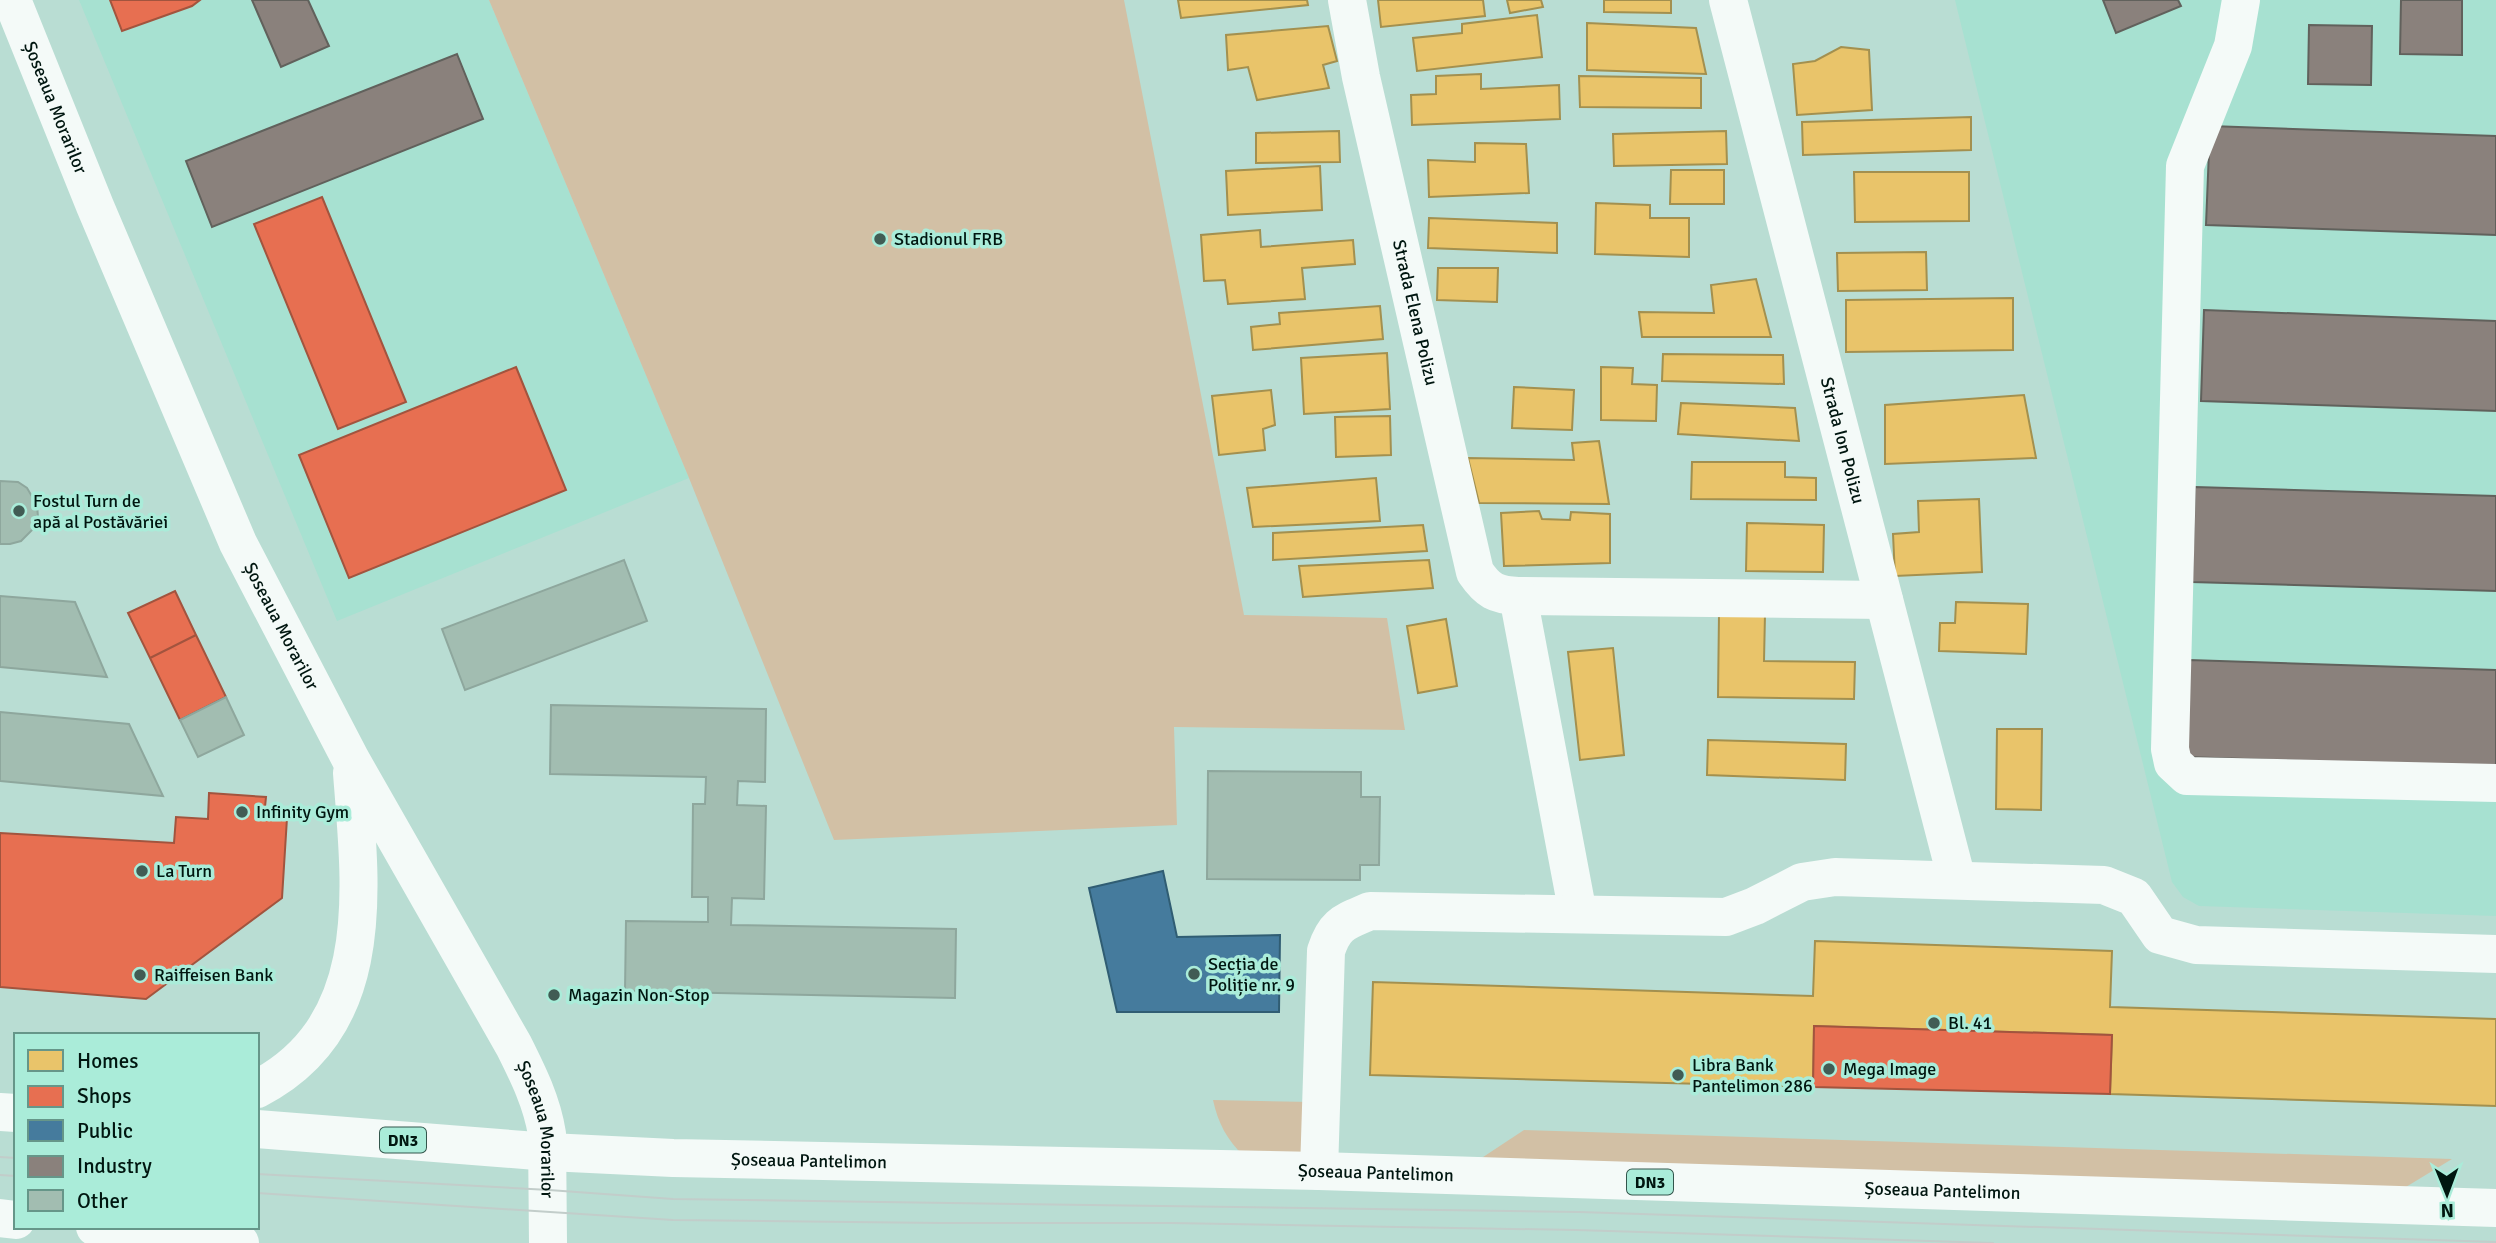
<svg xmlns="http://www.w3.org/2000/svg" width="2496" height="1243" viewBox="0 0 2496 1243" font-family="Signika,sans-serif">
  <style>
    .built { fill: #a7e1d1 }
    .green { fill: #d2c0a5 }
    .homes { fill: #e9c46a; stroke: #a3904f; stroke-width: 2 }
    .shops { fill: #e76f51; stroke: #a2543e; stroke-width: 2 }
    .public { fill: #457b9d; stroke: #305d73; stroke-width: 2 }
    .industry { fill: #8a817c; stroke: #61615c; stroke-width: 2 }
    .building { fill: #a2bdb1; stroke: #8ea79d; stroke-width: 2 }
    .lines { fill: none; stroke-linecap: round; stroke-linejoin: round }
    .minor { stroke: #f4faf8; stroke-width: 38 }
    .major { stroke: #f4faf8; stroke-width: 38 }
    .tram { stroke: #c2cdca; stroke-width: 2 }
    .poi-dot { fill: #415c54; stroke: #aaecd9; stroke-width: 2.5 }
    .labels { text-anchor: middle; stroke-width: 7; stroke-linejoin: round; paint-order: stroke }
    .shield { fill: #aaecd9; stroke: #33564c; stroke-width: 2 }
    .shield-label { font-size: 16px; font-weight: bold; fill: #001610 }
    .street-label { font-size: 18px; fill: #001610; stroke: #aaecd9 }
    .poi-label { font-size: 18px; fill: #001610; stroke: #aaecd9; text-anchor: start }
  </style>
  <rect width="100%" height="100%" fill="#b9ddd3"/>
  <path class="built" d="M79 0H489L689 478 337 621Z
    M1955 0H2496V916L2199 906 2183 897 2172 882Z"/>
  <path class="green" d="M489 0H1124L1244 615 1387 618 1405 730 1174 727 1177 825 834 840 689 478Z
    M1213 1100 1312 1102 1310 1163 1244 1156C1227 1140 1218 1123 1213 1100Z
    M1524 1130 2452 1159 2396 1193 1471 1165Z"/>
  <path class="homes" d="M1178 0H1307L1308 5 1181 18Z
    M1378 0H1483L1485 16 1381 27Z
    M1507 0H1541L1543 7 1510 13Z
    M1604 0H1671V13L1604 12Z
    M1537 15 1542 57 1417 71 1413 38 1462 33V24Z
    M1587 23 1696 28 1706 74 1587 70Z
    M1328 26 1337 61 1323 65 1329 88 1257 100 1248 67 1228 70 1226 35Z
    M1841 47 1869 50 1872 110 1797 115 1793 64 1815 61Z
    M1481 74V89L1559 85 1560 119 1412 125 1411 95 1436 94V76Z
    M1579 76 1701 78V108L1580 107Z
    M1971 117V150L1803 155 1802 122Z
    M1339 131 1340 162 1256 163V133Z
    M1726 131 1727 164 1614 166 1613 134Z
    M1475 143 1526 144 1529 193 1429 197 1428 160 1475 162Z
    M1320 166 1322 210 1228 215 1226 171Z
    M1671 170H1724V204H1670Z
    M1854 172H1969V221L1855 222Z
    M1596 203 1650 205V218H1689V257L1595 254Z
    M1429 218 1557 223V253L1428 248Z
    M1260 230 1261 247 1353 240 1355 264 1302 268 1305 299 1228 304 1225 280 1204 281 1201 235Z
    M1926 252 1927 290 1838 291 1837 253Z
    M1438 268H1498L1497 302 1437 300Z
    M1756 279 1771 337H1642L1639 312 1714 313 1711 285Z
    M2013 298V350L1846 352V300Z
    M1380 306 1383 339 1253 350 1251 327 1280 324 1279 313Z
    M1387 353 1390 409 1304 414 1301 358Z
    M1663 354 1783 355 1784 384 1662 381Z
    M1601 367 1633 368 1632 384 1657 385 1656 421 1601 420Z
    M1514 387 1574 390 1572 430 1512 428Z
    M1271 390 1275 425 1263 429 1265 450 1219 455 1212 396Z
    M2024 395 2036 458 1885 464V405Z
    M1681 403 1795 408 1799 441 1678 434Z
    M1390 416 1391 455 1336 457 1335 417Z
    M1599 441 1609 504 1479 503 1468 458 1574 460 1572 443Z
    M1692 462H1785V477L1816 478V500L1691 499Z
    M1376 478 1380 521 1253 527 1247 488Z
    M1979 499 1982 572 1895 576 1893 534 1919 532 1918 501Z
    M1539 511 1542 519 1570 520 1571 512 1610 514V563L1504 566 1501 513Z
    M1747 523 1824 525 1823 572 1746 571Z
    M1423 525 1427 551 1273 560V533Z
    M1429 560 1433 588 1303 597 1299 566Z
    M1956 602 2028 604 2026 654 1939 651 1940 623H1955Z
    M1719 614H1765L1764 661 1855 662 1854 699 1718 697Z
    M1446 619 1457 686 1418 693 1407 626Z
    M1613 648 1624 755 1580 760 1568 652Z
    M1997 729H2042L2041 810 1996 809Z
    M1708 740 1846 744 1845 780 1707 775Z
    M1815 941 2112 951 2110 1007 2496 1019V1106L2110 1094 2112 1035 1814 1026 1813 1087 1370 1075 1373 982 1813 996Z"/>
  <path class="shops" d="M110 0H200L192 6 122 31Z
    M322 197 406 402 338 429 254 224Z
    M516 367 566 490 349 578 299 455Z
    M175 591 196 635 150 658 128 613Z
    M196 635 226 697 180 720 150 658Z
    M209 793 266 797 264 817 287 818 282 898 146 999 0 987V833L174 843 176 817 208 819Z
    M1814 1026 2112 1035 2110 1094 1813 1087Z"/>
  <path class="public" d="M1163 871 1177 937 1280 935 1279 1012H1117L1089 888Z"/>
  <path class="industry" d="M252 0H308L329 46 281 67Z
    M2103 0H2178L2181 6 2116 33Z
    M2401 0H2462V55L2400 54Z
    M2309 25 2372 26 2371 85 2308 84Z
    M457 54 483 119 212 227 186 161Z
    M2210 126 2496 136V235L2206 225Z
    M2204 310 2496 321V411L2201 401Z
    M2195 487 2496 496V591L2192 582Z
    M2189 660 2496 670V768L2186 757Z"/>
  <path class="building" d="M0 481 18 482 27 488 37 505 38 517 34 528 21 541 10 544H0Z
    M624 560 647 621 465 690 442 629Z
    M0 596 75 602 107 677 0 667Z
    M226 697 244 735 198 757 180 720Z
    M551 705 766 709 765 782 738 781 737 805 766 806 764 899 732 898 731 925 956 929 955 998 625 991 626 921 708 922V897H692L693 804H705L706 777 550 774Z
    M0 712 129 724 163 796 0 781Z
    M1208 771 1361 772V797H1380L1379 865H1360V880L1207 879Z"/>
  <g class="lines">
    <g class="minor">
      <path id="s1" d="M1347 0 1361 77 1475 572C1488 591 1496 595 1518 596L1884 600"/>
      <path id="s2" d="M1728 0 1957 880"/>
      <path d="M2241 0 2233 46 2185 166 2170 749 2173 763 2187 776 2496 783"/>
      <path d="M1518 596 1578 914"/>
      <path d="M1319 1171 1326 951C1335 923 1345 922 1370 911L1726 917 1755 906 1802 882 1835 877 2104 885 2134 897 2160 935 2196 945 2496 954"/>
    </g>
    <g class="major">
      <path id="s3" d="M12 0 95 206 238 543 351 760 514 1046C528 1074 542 1102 547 1134L548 1243"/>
      <path d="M257 1089C379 1026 361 889 352 773"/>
      <path d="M0 1112 16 1113"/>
      <path id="s4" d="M257 1129 549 1152 673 1158 1319 1171 2496 1208"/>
      <path d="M0 1218 16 1220"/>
      <path d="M95 1227 240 1243"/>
    </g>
    <path class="tram" d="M0 1157 16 1158
      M257 1174 549 1190 673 1199 1579 1212 2496 1242
      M0 1175 16 1176
      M257 1193 673 1220 940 1223H1171L1576 1230 1993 1243"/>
  </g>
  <g class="poi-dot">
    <circle cx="880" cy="239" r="7"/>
    <circle cx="19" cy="511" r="7"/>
    <circle cx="242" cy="812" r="7"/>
    <circle cx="142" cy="871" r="7"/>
    <circle cx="1194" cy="974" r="7"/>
    <circle cx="140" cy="975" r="7"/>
    <circle cx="554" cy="995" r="7"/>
    <circle cx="1934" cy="1023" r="7"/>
    <circle cx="1829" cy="1069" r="7"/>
    <circle cx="1678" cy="1075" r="7"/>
  </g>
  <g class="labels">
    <g class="shield">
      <rect x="380" y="1127.5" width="46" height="25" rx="5"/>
      <rect x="1627" y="1169.5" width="46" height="25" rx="5"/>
    </g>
    <g class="shield-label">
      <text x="403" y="1146">DN3</text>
      <text x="1650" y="1188">DN3</text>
    </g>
    <g class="street-label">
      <text dy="6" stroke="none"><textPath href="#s3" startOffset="116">Șoseaua Morarilor</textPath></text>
      <text dy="6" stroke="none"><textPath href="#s1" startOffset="320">Strada Elena Polizu</textPath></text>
      <text dy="6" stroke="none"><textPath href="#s2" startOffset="455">Strada Ion Polizu</textPath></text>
      <text dy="6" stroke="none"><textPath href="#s3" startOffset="682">Șoseaua Morarilor</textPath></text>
      <text dy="6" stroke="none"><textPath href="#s3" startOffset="1250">Șoseaua Morarilor</textPath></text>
      <text dy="6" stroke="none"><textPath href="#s4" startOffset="553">Șoseaua Pantelimon</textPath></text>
      <text dy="6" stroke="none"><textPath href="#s4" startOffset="1120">Șoseaua Pantelimon</textPath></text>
      <text dy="6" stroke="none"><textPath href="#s4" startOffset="1687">Șoseaua Pantelimon</textPath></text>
    </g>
    <g class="poi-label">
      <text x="894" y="245">Stadionul FRB</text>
      <text x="33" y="507">Fostul Turn de<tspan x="33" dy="21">apă al Postăvăriei</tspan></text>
      <text x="256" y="818">Infinity Gym</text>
      <text x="156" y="877">La Turn</text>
      <text x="1208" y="970">Secția de<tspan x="1208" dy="21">Poliție nr. 9</tspan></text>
      <text x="154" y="981">Raiffeisen Bank</text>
      <text x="568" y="1001">Magazin Non-Stop</text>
      <text x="1948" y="1029">Bl. 41</text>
      <text x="1692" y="1071">Libra Bank<tspan x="1692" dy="21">Pantelimon 286</tspan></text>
      <text x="1843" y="1075">Mega Image</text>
    </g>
  </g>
  <rect x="14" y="1033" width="245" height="196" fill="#aaecd9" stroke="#669689" stroke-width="2"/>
  <rect x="28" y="1050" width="35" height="21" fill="#e9c46a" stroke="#669689" stroke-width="2"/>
  <text x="77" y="1068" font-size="21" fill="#001610">Homes</text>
  <rect x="28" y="1086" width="35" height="21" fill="#e76f51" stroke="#669689" stroke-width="2"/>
  <text x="77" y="1103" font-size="21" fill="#001610">Shops</text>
  <rect x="28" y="1120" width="35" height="21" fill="#457b9d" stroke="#669689" stroke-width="2"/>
  <text x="77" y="1138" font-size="21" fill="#001610">Public</text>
  <rect x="28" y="1156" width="35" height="21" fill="#8a817c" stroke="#669689" stroke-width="2"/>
  <text x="77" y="1173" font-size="21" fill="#001610">Industry</text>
  <rect x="28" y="1190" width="35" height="21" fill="#a2bdb1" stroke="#669689" stroke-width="2"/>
  <text x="77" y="1208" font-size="21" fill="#001610">Other</text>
  <g transform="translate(2447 1194) rotate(179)" stroke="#aaecd9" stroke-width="5" paint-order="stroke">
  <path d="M0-5L12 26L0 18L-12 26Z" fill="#001610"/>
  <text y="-10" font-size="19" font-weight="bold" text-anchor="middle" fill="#001610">N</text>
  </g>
</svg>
